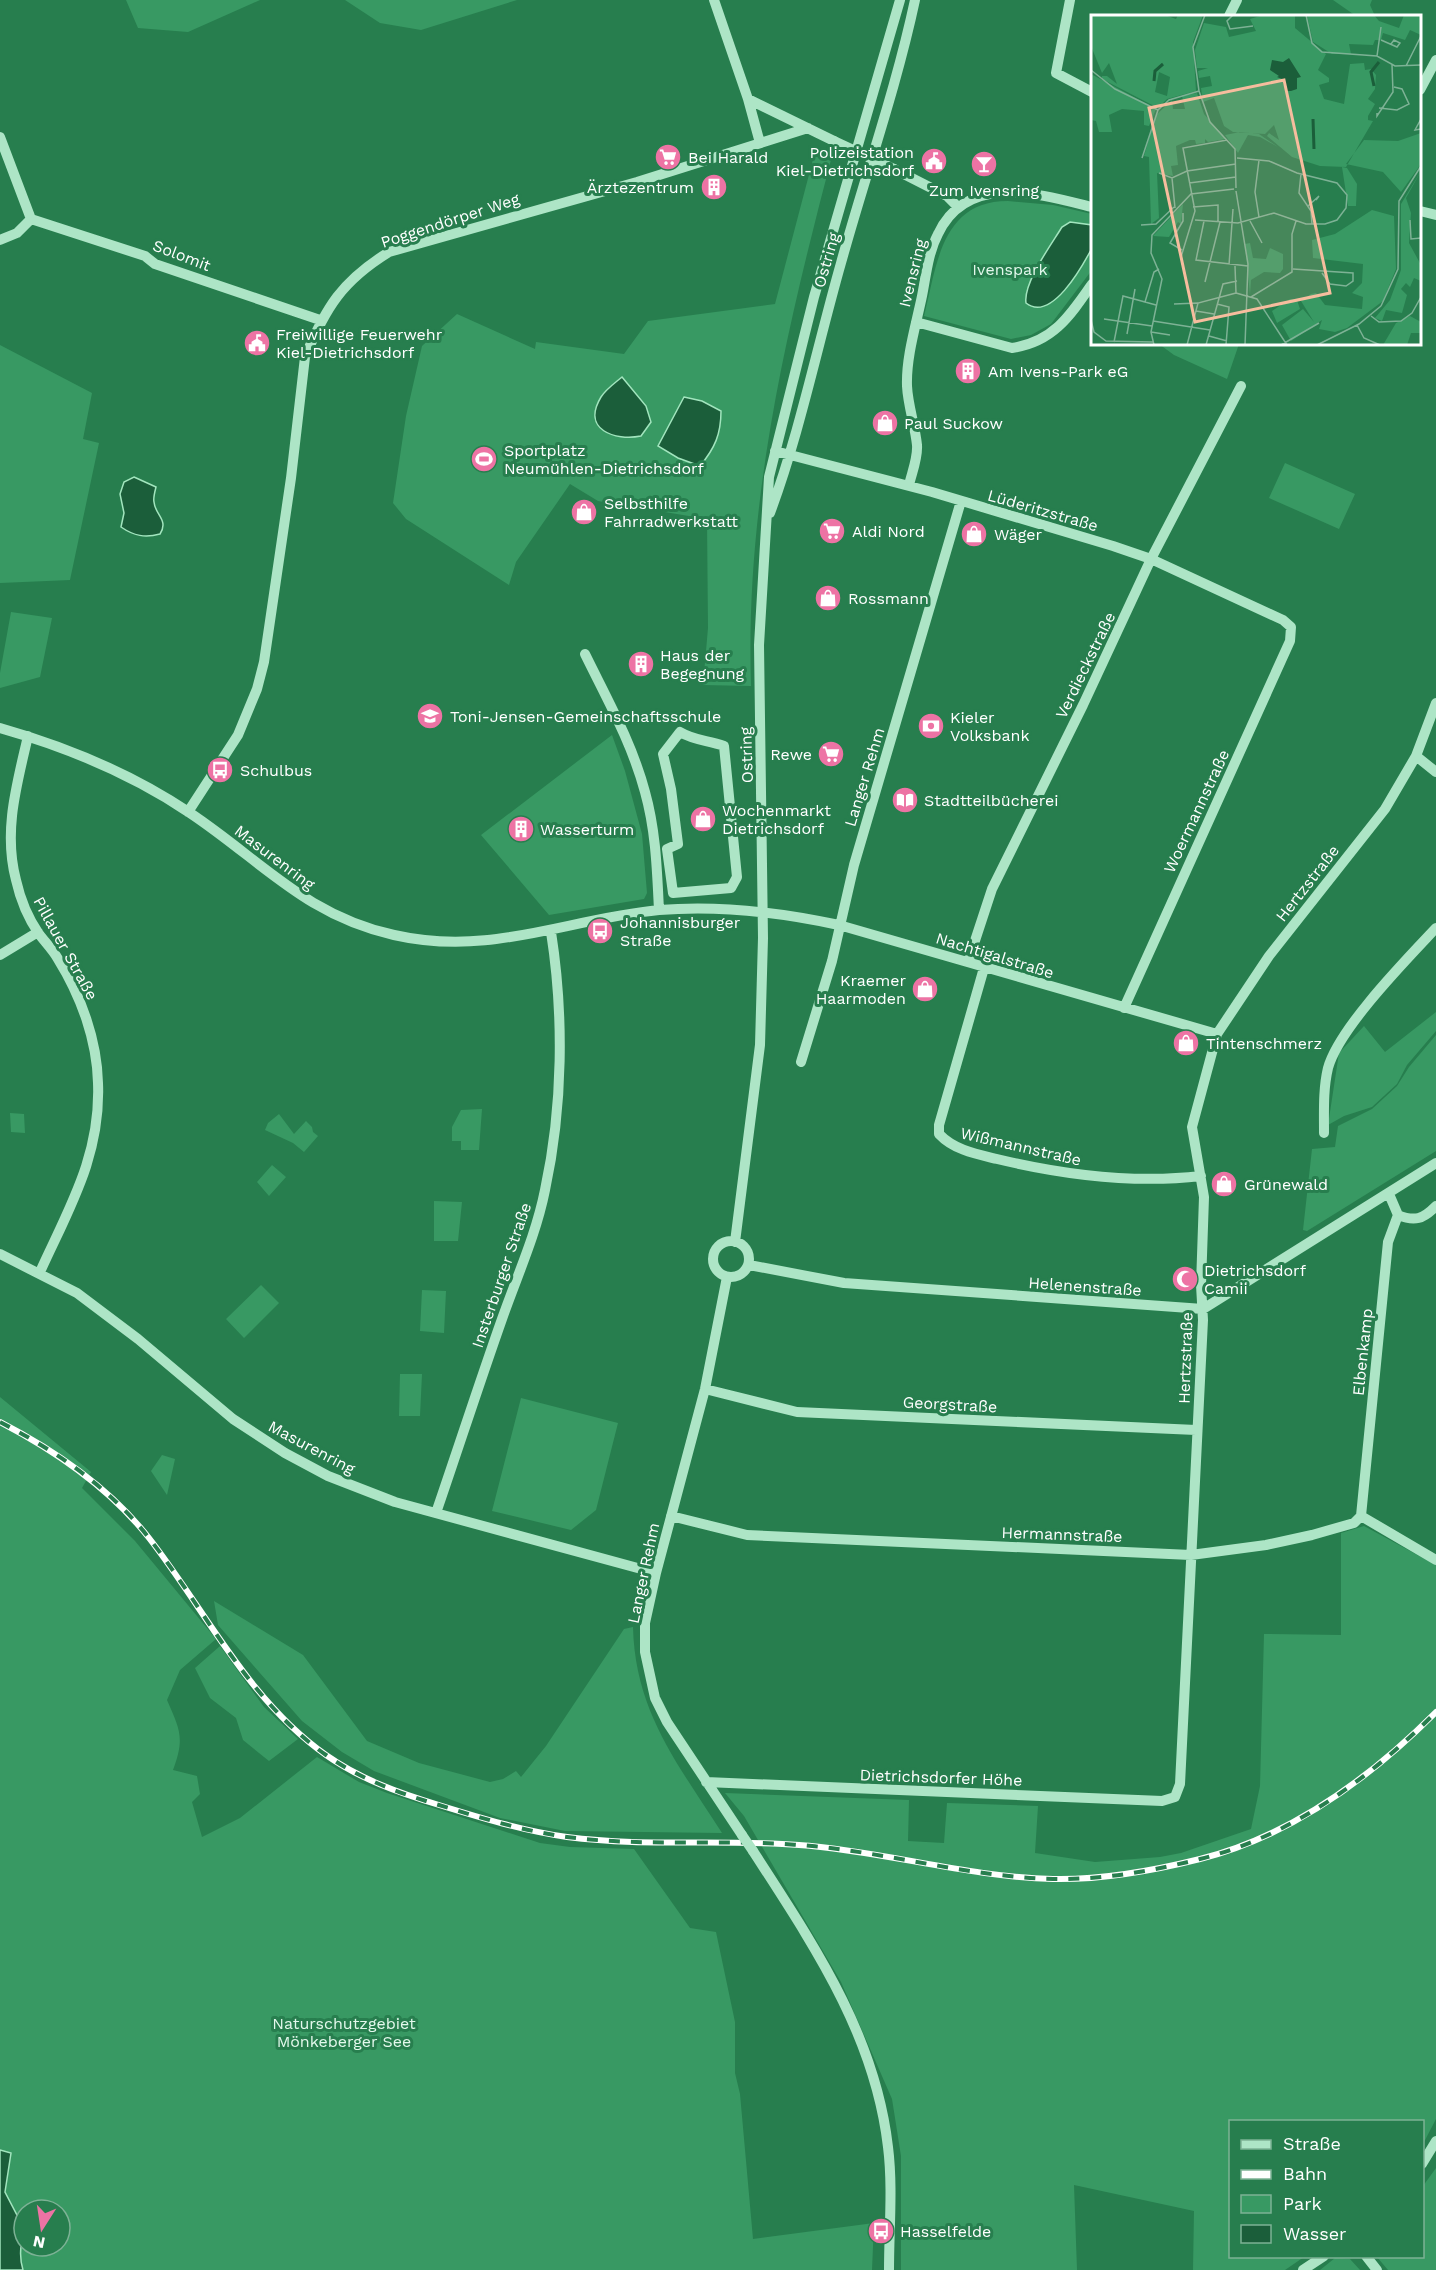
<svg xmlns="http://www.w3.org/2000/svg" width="1436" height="2270" viewBox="0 0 1436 2270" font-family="'Work Sans',sans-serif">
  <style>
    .green { fill: #389963; fill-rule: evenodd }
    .water { fill: #1b5e3a; stroke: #a2e5be; stroke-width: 1.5 }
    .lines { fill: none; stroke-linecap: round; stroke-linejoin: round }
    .minor { stroke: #ade5c6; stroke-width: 10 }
    .rail-casing { stroke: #fff; stroke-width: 6 }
    .rail { stroke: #277e4e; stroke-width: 4; stroke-dasharray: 11; stroke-linecap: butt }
    .minor-bridge { stroke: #ade5c6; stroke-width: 10 }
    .labels { text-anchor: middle; stroke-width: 6; stroke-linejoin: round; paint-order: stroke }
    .poi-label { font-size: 16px; fill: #fff; stroke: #277e4e; text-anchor: start }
    .street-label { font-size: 16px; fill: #fff; stroke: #277e4e }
    .park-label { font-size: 16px; fill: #e3f8ec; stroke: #277e4e }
    .inset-river { fill: none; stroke: #1b5e3a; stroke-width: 3 }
    .inset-road { fill: none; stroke: #7db295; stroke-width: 1.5 }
    .view { fill: #f6bd9e; fill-opacity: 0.15; stroke: #f6bd9e; stroke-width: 3 }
    .inset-edge { fill: none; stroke: #fff; stroke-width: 3 }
  </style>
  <rect width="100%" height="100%" fill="#277e4e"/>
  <path class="green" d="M126 0H260L188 32 138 28Z
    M345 0H517L421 30 380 23Z
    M1333 0H1372L1370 5 1375 16H1356Z
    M816 148 832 156C786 332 745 503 751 686L703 685 708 628 707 519 598 501 570 484 516 562 509 585 406 519 393 503 406 416 422 346 457 314 535 349 536 342 624 354 648 321 775 304Z
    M1008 201 1053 205 1092 214V270L1051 324 1031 335 1011 339 924 316C937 265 941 201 1008 201Z
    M1159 344H1239L1227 379 1174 355Z
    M0 345 92 393 83 439 99 443 70 580 0 583Z
    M1285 463 1355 494 1339 529 1269 498Z
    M11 612 52 618 40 677 0 688V673Z
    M612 735 625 771 642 834 647 893 644 899 549 915 481 835Z
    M1436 1012V1031L1407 1065 1397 1084 1372 1107 1344 1116 1328 1125 1339 1053 1364 1026 1385 1052Z
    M1436 1035V1151L1307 1231 1303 1230 1312 1149 1335 1147 1338 1126 1372 1109 1397 1086 1409 1067Z
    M482 1109 479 1150H461V1141H452V1127L461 1110Z
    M10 1113 24 1114 25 1133 11 1132Z
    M279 1114 294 1134 306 1121 312 1127 313 1132 318 1136 304 1152 293 1143 265 1130 268 1123Z
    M272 1165 286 1177 269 1196 257 1182Z
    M434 1201 462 1202 458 1241H434Z
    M261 1285 279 1303 244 1338 226 1319Z
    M422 1290 446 1291 444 1333 420 1331Z
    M400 1374H422L420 1416H399Z
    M0 1397 91 1472 82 1488 135 1541 216 1639 180 1670 167 1700C180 1730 185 1738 173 1770L197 1776 200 1794 192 1802 202 1837 240 1818 317 1757 359 1782 387 1793 540 1843 570 1847 634 1849 690 1928 716 1932 735 2022V2073L740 2094 753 2239 874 2223 872 2270H0ZM24 2210H60V2246H24Z
    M521 1398 618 1423 596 1510 571 1530 492 1511Z
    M162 1455 175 1459 167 1495 151 1471Z
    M1364 1526 1436 1565V2119L1423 2144 1422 2122H1230V2256L1304 2257 1285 2270H1193L1194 2211 1074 2185 1077 2270H901V2156L892 2099 841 1982 744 1816 725 1793 909 1800 908 1841 944 1843 947 1803 1038 1806 1035 1853 1095 1862 1160 1857 1181 1853 1251 1829 1260 1786 1264 1634 1341 1635V1533Z
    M214 1601 303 1655 367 1741 419 1763 490 1782 503 1779 516 1771 521 1777 546 1746 624 1629 633 1627C635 1712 678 1764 722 1833L565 1831 500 1818 374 1771 342 1752 302 1721 218 1625Z
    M220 1646 264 1707 298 1739 269 1761 243 1740 236 1718 210 1698 195 1668Z
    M1436 2168V2270H1388L1377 2257 1422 2256 1423 2186Z
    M1335 2258 1350 2259 1360 2270H1320Z"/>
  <path class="water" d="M1070 222 1092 225C1093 231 1095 243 1092 248 1082 267 1051 323 1026 303 1023 283 1051 245 1062 227Z
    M622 377 646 406 651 422 641 436C615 441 581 430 601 397 606 389 615 383 622 377Z
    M684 397 702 401 721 411C721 434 715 448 700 466L678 458 658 446Z
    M134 477 156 487C155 491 153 498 154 502 155 515 169 520 160 534 145 538 134 536 121 527L124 513 120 494 124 482Z
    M0 2150 11 2153 5 2192 18 2217H24C24 2238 17 2250 23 2270H0Z"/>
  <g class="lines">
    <path class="minor" d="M714 0 748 99 834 141
      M1070 0 1056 73 1092 92
      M1229 16 1237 0
      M1420 90 1436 60
      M748 99 760 143
      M0 137 31 219
      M894 169 947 196 957 206
      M1420 211 1436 215
      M31 219 145 256 155 264 320 320
      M0 240 17 233 31 219
      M916 322 1012 348C1053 342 1070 316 1092 284
      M775 451 932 492 1113 546 1151 559 1283 620 1291 627 1290 641 1124 1008
      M909 485C912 472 918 458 917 445 915 425 908 406 907 386 906 357 916 325 922 296 926 276 928 253 938 234 967 172 1040 194 1092 207
      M770 513C800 432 817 347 841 263 865 176 896 89 915 0
      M585 654C607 699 632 743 645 792 656 831 657 871 659 910
      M0 728C67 747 132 774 190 813 262 861 305 915 394 935 491 957 566 919 659 910 720 905 779 912 839 925L1217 1034
      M680 732C695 741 708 740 724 746L737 877 731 888 673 893 667 849 678 844 671 789 663 754Z
      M28 736C17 784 3 831 16 880 20 898 28 918 39 934 45 942 53 950 58 959 81 996 97 1040 98 1083 101 1156 69 1208 40 1272
      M1416 756 1436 772
      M188 812 238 735 257 689 264 662 291 478 305 357C326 307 342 281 389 252L637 182 808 128
      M0 955 38 932
      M968 962 992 889 1083 705 1151 559 1241 386
      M984 968 939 1125V1134C954 1150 976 1154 997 1159 1064 1175 1132 1184 1201 1176
      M801 1062 832 961 854 865 961 501
      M1324 1133C1324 1111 1323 1089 1328 1068 1339 1028 1407 959 1436 928
      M1398 1215C1415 1222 1423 1219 1436 1206
      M713 1259a18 18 0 1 1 36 0a18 18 0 1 1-36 0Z
      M735 1242 760 1045 763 938 759 645 769 477 814 297 900 0
      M0 1254 77 1293 138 1339 233 1419 285 1453 328 1476 395 1502 656 1573
      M749 1265 844 1283 1203 1309 1436 1163
      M727 1277 705 1389 656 1573 645 1623V1652L655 1698 667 1722 742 1835
      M705 1389 797 1412 1196 1430
      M436 1513C458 1449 479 1384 502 1319 517 1276 536 1235 545 1190 563 1107 564 1015 551 932
      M671 1516 747 1535 1191 1555 1266 1545 1312 1535 1354 1523 1361 1516
      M1361 1516 1388 1242 1398 1215 1389 1194
      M1361 1516 1436 1560
      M706 1782 1162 1801 1175 1797 1180 1784 1203 1320 1201 1285 1204 1197 1192 1127 1217 1034 1269 956 1385 809 1416 756 1436 703
      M753 1851C813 1944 875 2034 888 2147 893 2187 889 2229 889 2270
      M1422 2164 1436 2141
      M1366 2256 1377 2270
      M1303 2270 1324 2256"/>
    <defs>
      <path id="rail" d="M0 1422C56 1451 109 1487 149 1538 206 1611 248 1700 326 1755 360 1779 399 1793 439 1805 481 1818 524 1831 567 1837 644 1847 722 1839 799 1845 884 1851 967 1877 1053 1879 1102 1880 1152 1871 1200 1859 1292 1836 1370 1778 1436 1712"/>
    </defs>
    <use href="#rail" class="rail-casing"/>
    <use href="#rail" class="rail"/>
    <path class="minor-bridge" d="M834 141 894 169
      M742 1835 753 1851"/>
  </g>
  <defs>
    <symbol id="supermarket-disc" viewBox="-11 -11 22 22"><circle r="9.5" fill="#ed73a4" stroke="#277e4e"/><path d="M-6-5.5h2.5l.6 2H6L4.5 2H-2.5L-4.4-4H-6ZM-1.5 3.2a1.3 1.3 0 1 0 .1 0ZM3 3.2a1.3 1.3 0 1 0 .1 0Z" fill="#fff"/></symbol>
    <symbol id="civic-disc" viewBox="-11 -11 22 22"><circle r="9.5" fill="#ed73a4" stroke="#277e4e"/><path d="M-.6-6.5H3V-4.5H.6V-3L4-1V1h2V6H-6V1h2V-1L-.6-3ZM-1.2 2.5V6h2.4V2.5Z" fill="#fff"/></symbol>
    <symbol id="bar-disc" viewBox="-11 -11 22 22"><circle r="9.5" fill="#ed73a4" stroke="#277e4e"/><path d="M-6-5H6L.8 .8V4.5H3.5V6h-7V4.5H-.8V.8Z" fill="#fff"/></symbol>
    <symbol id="building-disc" viewBox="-11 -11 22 22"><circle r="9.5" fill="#ed73a4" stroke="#277e4e"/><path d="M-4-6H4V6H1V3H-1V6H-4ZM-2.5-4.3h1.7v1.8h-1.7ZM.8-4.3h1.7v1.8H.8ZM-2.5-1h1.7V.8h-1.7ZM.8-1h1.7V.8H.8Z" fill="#fff"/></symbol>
    <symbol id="shop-disc" viewBox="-11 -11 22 22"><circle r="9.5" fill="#ed73a4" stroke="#277e4e"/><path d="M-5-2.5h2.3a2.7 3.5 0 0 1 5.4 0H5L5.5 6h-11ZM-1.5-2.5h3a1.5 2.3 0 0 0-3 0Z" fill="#fff"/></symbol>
    <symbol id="stadium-disc" viewBox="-11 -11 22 22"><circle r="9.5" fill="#ed73a4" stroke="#277e4e"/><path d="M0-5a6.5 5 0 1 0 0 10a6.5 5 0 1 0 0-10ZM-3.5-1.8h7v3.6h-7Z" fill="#fff"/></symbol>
    <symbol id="school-disc" viewBox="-11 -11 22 22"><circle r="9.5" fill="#ed73a4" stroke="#277e4e"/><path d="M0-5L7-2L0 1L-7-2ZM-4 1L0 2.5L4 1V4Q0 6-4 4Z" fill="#fff"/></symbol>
    <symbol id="bank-disc" viewBox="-11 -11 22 22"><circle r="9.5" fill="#ed73a4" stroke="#277e4e"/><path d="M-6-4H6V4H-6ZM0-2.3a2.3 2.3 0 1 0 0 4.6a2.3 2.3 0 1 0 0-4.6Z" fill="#fff"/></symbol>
    <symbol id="bus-disc" viewBox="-11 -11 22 22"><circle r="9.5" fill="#ed73a4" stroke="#277e4e"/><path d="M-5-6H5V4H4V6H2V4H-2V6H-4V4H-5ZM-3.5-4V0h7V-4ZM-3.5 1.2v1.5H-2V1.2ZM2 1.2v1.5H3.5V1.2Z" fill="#fff"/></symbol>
    <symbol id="library-disc" viewBox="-11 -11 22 22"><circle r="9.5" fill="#ed73a4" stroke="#277e4e"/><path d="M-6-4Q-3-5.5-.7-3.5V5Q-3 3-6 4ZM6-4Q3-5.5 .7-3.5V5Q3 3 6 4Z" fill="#fff"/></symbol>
    <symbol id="mosque-disc" viewBox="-11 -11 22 22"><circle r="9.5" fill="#ed73a4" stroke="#277e4e"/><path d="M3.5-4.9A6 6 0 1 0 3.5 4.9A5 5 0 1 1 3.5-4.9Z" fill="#fff"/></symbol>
  </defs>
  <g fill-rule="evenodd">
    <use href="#supermarket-disc" x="653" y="142" width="30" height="30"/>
    <use href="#civic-disc" x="919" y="146" width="30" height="30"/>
    <use href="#bar-disc" x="969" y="149" width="30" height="30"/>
    <use href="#building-disc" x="699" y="172" width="30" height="30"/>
    <use href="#civic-disc" x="242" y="328" width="30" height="30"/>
    <use href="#building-disc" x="953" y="356" width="30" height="30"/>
    <use href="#shop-disc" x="870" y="408" width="30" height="30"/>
    <use href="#stadium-disc" x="469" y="444" width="30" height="30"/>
    <use href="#shop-disc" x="569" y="497" width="30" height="30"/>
    <use href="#supermarket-disc" x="817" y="516" width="30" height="30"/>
    <use href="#shop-disc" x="959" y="519" width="30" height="30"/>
    <use href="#shop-disc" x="813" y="583" width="30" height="30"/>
    <use href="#building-disc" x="626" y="649" width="30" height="30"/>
    <use href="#school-disc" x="415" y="701" width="30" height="30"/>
    <use href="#bank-disc" x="916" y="711" width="30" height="30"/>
    <use href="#supermarket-disc" x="816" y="739" width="30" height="30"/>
    <use href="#bus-disc" x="205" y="755" width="30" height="30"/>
    <use href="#library-disc" x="890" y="785" width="30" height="30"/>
    <use href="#shop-disc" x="688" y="804" width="30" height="30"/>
    <use href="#building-disc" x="506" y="814" width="30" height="30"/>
    <use href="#bus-disc" x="585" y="916" width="30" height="30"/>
    <use href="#shop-disc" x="910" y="974" width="30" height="30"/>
    <use href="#shop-disc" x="1171" y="1028" width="30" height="30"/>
    <use href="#shop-disc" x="1209" y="1169" width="30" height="30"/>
    <use href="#mosque-disc" x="1170" y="1264" width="30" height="30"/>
    <use href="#bus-disc" x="866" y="2216" width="30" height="30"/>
  </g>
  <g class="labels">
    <g class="poi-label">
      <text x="914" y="158" text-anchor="end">Polizeistation<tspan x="914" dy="18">Kiel-Dietrichsdorf</tspan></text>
      <text x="688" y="163">Bei Harald</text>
      <text x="694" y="193" text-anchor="end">Ärztezentrum</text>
      <text x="984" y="196" text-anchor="middle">Zum Ivensring</text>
      <text x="276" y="340">Freiwillige Feuerwehr<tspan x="276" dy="18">Kiel-Dietrichsdorf</tspan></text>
      <text x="988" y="377">Am Ivens-Park eG</text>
      <text x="904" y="429">Paul Suckow</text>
      <text x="504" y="456">Sportplatz<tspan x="504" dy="18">Neumühlen-Dietrichsdorf</tspan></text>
      <text x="604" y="509">Selbsthilfe<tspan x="604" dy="18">Fahrradwerkstatt</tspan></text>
      <text x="852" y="537">Aldi Nord</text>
      <text x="994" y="540">Wäger</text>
      <text x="848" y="604">Rossmann</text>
      <text x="660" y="661">Haus der<tspan x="660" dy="18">Begegnung</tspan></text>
      <text x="450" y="722">Toni-Jensen-Gemeinschaftsschule</text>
      <text x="950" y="723">Kieler<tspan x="950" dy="18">Volksbank</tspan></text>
      <text x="812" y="760" text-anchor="end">Rewe</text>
      <text x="240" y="776">Schulbus</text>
      <text x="924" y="806">Stadtteilbücherei</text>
      <text x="722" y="816">Wochenmarkt<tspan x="722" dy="18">Dietrichsdorf</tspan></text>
      <text x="540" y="835">Wasserturm</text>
      <text x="620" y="928">Johannisburger<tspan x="620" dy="18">Straße</tspan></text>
      <text x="906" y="986" text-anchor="end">Kraemer<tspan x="906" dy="18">Haarmoden</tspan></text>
      <text x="1206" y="1049">Tintenschmerz</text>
      <text x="1244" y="1190">Grünewald</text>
      <text x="1204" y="1276">Dietrichsdorf<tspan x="1204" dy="18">Camii</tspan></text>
      <text x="900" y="2237">Hasselfelde</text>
    </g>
    <g class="street-label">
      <text transform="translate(450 220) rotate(-18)" y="6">Poggendörper Weg</text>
      <text transform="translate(182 255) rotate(21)" y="6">Solomit</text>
      <text transform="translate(826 260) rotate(-74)" y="6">Ostring</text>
      <text transform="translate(912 273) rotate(-76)" y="6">Ivensring</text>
      <text transform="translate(1043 510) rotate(16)" y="6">Lüderitzstraße</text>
      <text transform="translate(1085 665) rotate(-64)" y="6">Verdieckstraße</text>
      <text transform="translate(746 755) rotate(-92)" y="6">Ostring</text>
      <text transform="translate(864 777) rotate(-73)" y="6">Langer Rehm</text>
      <text transform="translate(1196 811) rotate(-65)" y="6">Woermannstraße</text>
      <text transform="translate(275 857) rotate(37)" y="6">Masurenring</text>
      <text transform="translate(1307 883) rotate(-52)" y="6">Hertzstraße</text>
      <text transform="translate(66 948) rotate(61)" y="6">Pillauer Straße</text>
      <text transform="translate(995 955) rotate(17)" y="6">Nachtigalstraße</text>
      <text transform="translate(1021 1146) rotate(13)" y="6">Wißmannstraße</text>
      <text transform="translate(501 1275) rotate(-71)" y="6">Insterburger Straße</text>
      <text transform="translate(1085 1286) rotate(4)" y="6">Helenenstraße</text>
      <text transform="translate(1362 1352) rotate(-84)" y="6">Elbenkamp</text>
      <text transform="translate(1185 1358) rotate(-88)" y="6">Hertzstraße</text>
      <text transform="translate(950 1404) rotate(3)" y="6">Georgstraße</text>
      <text transform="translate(312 1447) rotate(28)" y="6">Masurenring</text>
      <text transform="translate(1062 1534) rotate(2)" y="6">Hermannstraße</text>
      <text transform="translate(643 1573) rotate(-78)" y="6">Langer Rehm</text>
      <text transform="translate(941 1777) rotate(2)" y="6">Dietrichsdorfer Höhe</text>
    </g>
    <g class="park-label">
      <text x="1010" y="275">Ivenspark</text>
      <text x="344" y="2029">Naturschutzgebiet<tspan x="344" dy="18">Mönkeberger See</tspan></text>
    </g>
  </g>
  <g transform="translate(1091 15)">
    <rect width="330" height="330" fill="#277e4e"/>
    <path d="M0 0H74L85 4 87 0H112L102 27 105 76 76 84 67 93 11 64V61H16L26 69 18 48 11 58 0 31ZM68 57 79 62 76 81 64 77ZM172 0H210H204V13L235 39 227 55 238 63V67L228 70 233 84 253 89 259 49 273 48 274 55 280 54 285 60 284 74 277 84 284 89 277 101V105L282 106 255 152 229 151 201 142 176 121 178 118 188 125 183 110 174 119 142 117 133 111 123 83 112 87 110 73 121 71 119 61 108 63 107 56 117 53H106L104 35 113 8 135 12 138 22 165 16 159 4ZM216 0H283L288 6 308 13 313 0H330V20L319 15 314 25 292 18 290 25H284L282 30 258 29 260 39H241L222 27ZM0 59 65 94 58 111 53 110V96L31 94 18 100 21 117H8L5 106 0 105ZM106 78 113 99 135 124 117 127 114 124V128L105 129 104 125H99L85 131 87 150 80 151 82 161 66 158 68 203 60 209 58 142 53 141 65 100 81 85 82 94H94L91 81ZM149 117 168 119 187 132 169 122 157 120 147 138 134 120ZM330 118V149L310 177 292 157 255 149 273 125 307 126ZM251 152 256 153 266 169 265 191H257ZM330 156 315 183 320 198 318 228 330 250V266L323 263 319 272 315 268 310 274 316 280 311 298 295 295 291 306 284 303 299 285 310 255V189ZM92 189 90 209 87 207 78 222 62 221ZM281 195 303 201 305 254 292 286 256 313 244 317 228 314 231 305 200 326 191 310 212 294 223 307 210 286 220 279 225 278 234 290 271 294 272 282 261 278 271 268 272 249 222 243 221 225 244 219ZM159 228 162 243 175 244 179 233 192 239V254L189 258 173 257 160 265 159 280 154 229ZM199 284 206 285 209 294 186 308 181 296ZM319 301 330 307V318H320L316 330H292L305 308Z" fill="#389963" fill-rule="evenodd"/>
    <path d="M198 43 210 62 206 63V74L200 76H195L191 64 186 62 188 61 179 55 181 45 192 47Z" fill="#1b5e3a"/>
    <path class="inset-river" d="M63 66 64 56 72 49M283 71 280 57 288 47M222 104 223 134"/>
    <path class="inset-road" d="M114 0 102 32 108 76 119 107 144 134 145 173M142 0 136 6 139 14 162 11M215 0 221 28 231 37 286 41 304 51 330 50M290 25 306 32 309 28 303 25 300 29M286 41 290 12M315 51 330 21M0 55 24 74 67 95M288 93 306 95 318 89 311 74 303 72M286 98V101L302 77 301 50M330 104 324 115 330 114M51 143 67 95 78 85 108 76M168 145 164 177 168 202M68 158 81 163 96 156 145 149M210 159 208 178 220 196 221 209M81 163 84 193M98 168 145 162M145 176 157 249 154 330M217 191 228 181 225 185M102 192 127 190V207M104 205 147 208 183 198 215 209H234L246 205 255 193 256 180 246 168 206 158 178 146 146 143M319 205 320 224 330 223M113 206 105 245 157 251M159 206 171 228M50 210 65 209 83 192M91 235 79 228 92 206V198M138 250 142 194M144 251 145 278M202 254 262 258V266L255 271 239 269 231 258M95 265 90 242 104 196 92 133 136 125M114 267 129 207M145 278 166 284 196 330M160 282 201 257V219L205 206M54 287 63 257 68 254M83 289 107 288M126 289 138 292 135 330M290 291 307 254 308 186 330 151M105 296 123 299M280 301 288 307 310 306 321 298 330 282M13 304 61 311M0 305 3 317 15 326 62 327M62 306 119 315M266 310 273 323 289 330M60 317 79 320M36 319 44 274M118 321 136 326M23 327 32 281 65 290M63 330 60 317 71 264 60 238 61 220 100 179 143 174M96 330 107 288 145 278M115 330 132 269 146 266M190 330 228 308M226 330 268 309 290 291"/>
    <path class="view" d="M193 65 239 278 104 307 58 93Z"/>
    <rect width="330" height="330" class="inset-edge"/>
  </g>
  <rect x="1229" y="2120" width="195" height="138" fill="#277e4e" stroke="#7db295" stroke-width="1.5"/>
  <rect x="1241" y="2140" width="30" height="9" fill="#ade5c6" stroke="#7db295" stroke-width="1.5"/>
  <text x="1283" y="2150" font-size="18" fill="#ffffff">Straße</text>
  <rect x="1241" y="2170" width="30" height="9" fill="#ffffff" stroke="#7db295" stroke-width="1.5"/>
  <text x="1283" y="2180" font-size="18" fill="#ffffff">Bahn</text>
  <rect x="1241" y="2195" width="30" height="18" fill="#389963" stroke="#7db295" stroke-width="1.5"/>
  <text x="1283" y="2210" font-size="18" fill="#ffffff">Park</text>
  <rect x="1241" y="2225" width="30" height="18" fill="#1b5e3a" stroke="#7db295" stroke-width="1.5"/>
  <text x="1283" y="2240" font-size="18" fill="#ffffff">Wasser</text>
  <g transform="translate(42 2228) rotate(192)"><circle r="28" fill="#277e4e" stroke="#7db295" stroke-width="1.5"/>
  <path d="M0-4.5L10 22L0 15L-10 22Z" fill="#ed73a4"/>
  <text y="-9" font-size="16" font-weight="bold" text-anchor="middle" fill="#ffffff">N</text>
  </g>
</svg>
